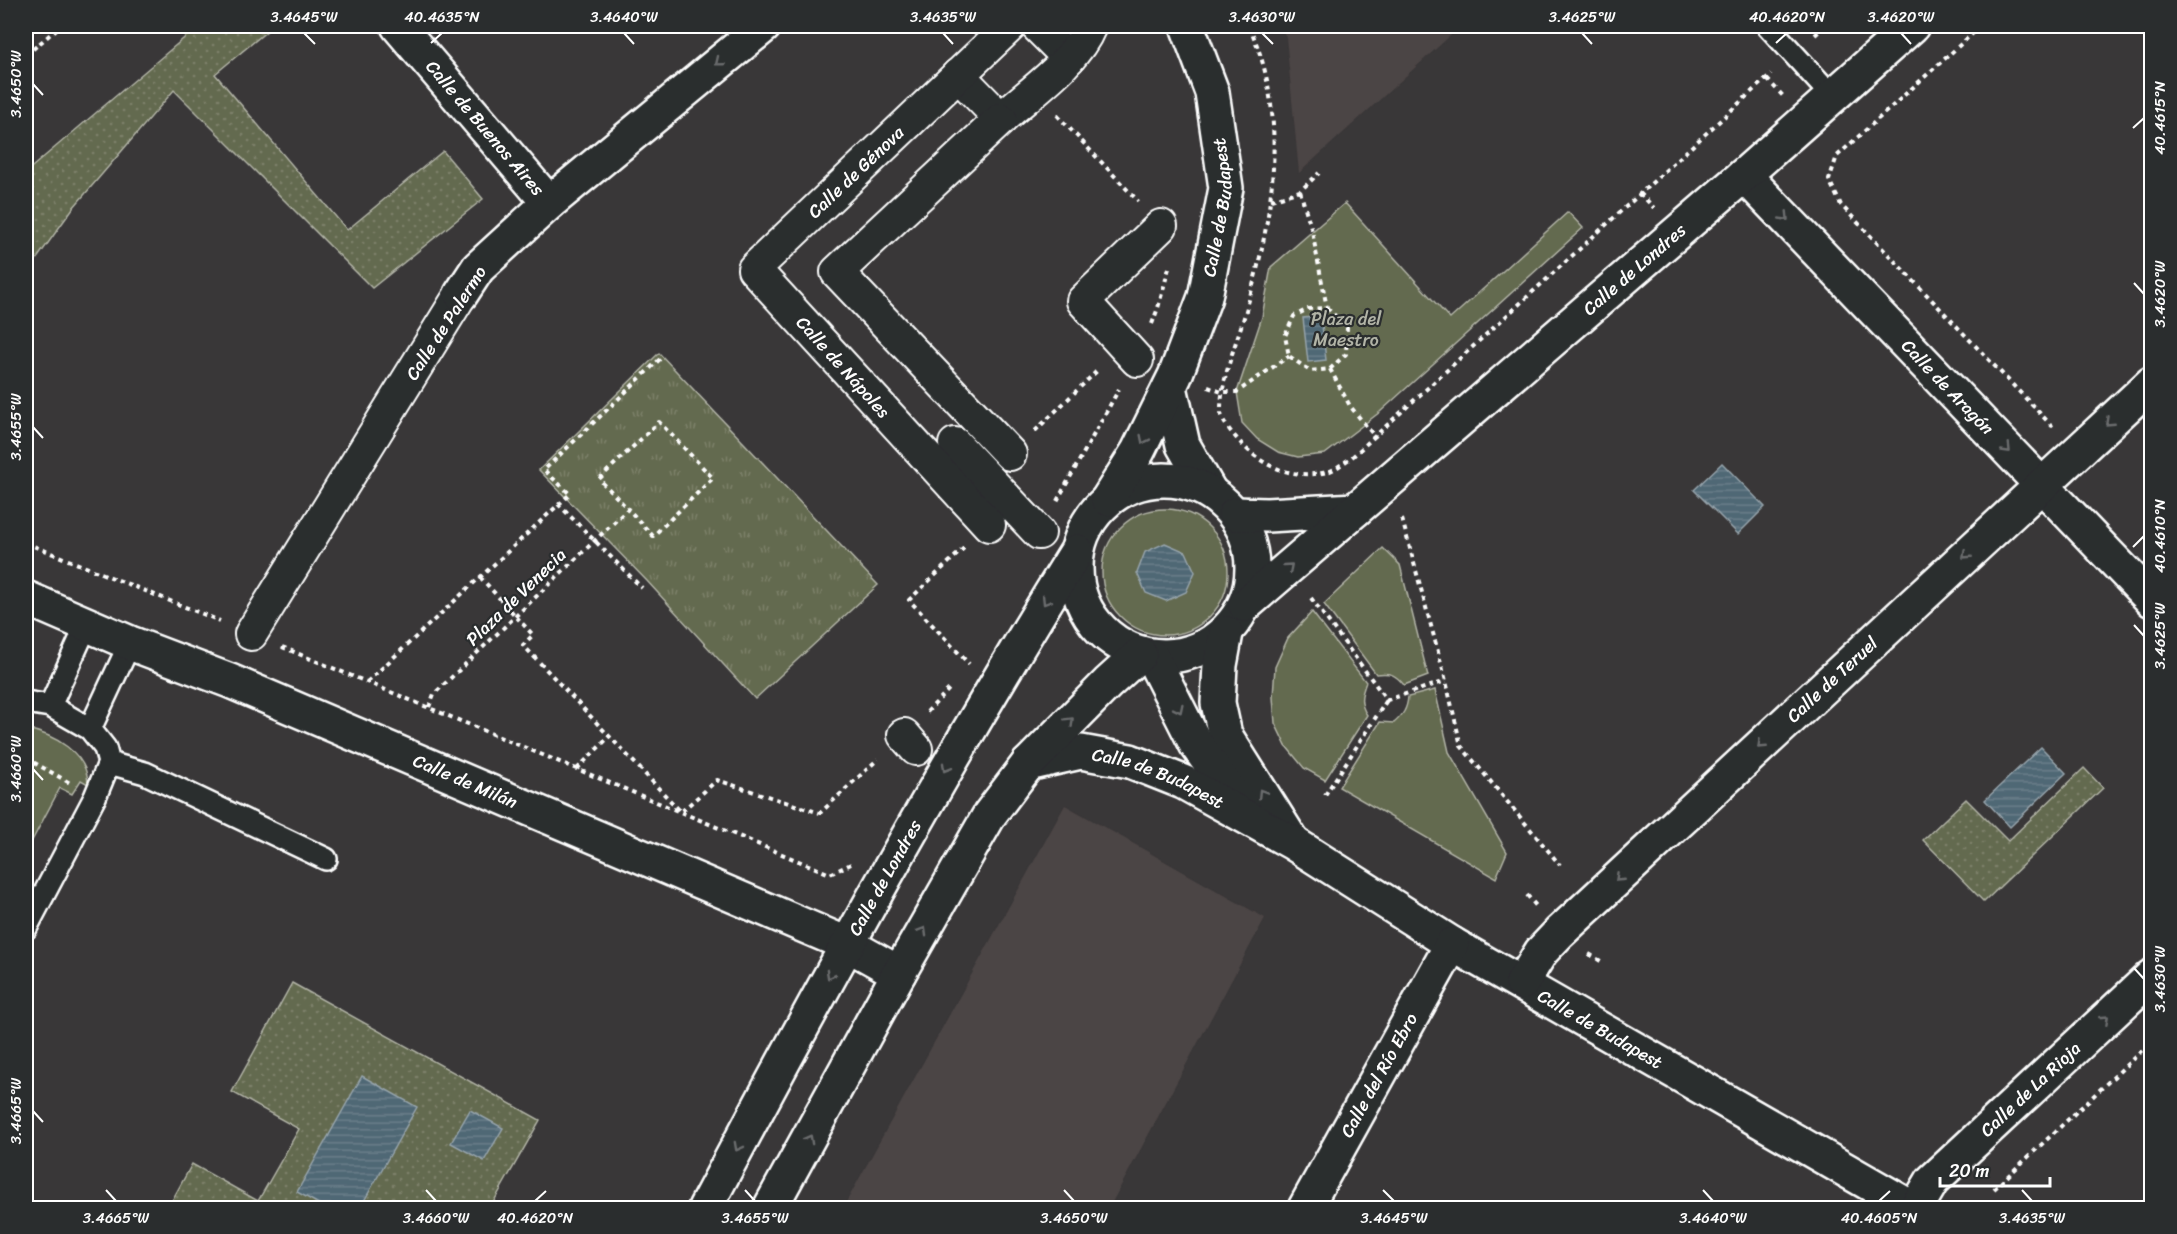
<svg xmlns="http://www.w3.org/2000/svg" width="2177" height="1234" viewBox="0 0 2177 1234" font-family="Sriracha,sans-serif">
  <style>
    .built { fill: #4b4444 }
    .grass { fill: url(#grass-dots); stroke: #b2b4a7; stroke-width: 1.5 }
    .park { fill: url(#park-tufts); stroke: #b2b4a7; stroke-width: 1.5 }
    .garden { fill: #646a4f; stroke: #b2b4a7; stroke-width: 1.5 }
    .water { fill: url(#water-rules); stroke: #96a4ac; stroke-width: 1.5 }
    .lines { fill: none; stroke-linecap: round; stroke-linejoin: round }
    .service-casing { stroke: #fff; stroke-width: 26 }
    .pedestrian-casing { stroke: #fff; stroke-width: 36 }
    .minor-casing { stroke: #fff; stroke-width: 38 }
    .path { stroke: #fff; stroke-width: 4; stroke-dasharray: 4.5 4.5; stroke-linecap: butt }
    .service { stroke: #2a2d2e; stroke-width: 21 }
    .pedestrian { stroke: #2a2d2e; stroke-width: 32 }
    .minor { stroke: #2a2d2e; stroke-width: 33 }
    .oneway { stroke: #6a6c6d }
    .ticks { fill: none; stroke: #fff; stroke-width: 2 }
    .labels { text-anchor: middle; stroke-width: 4.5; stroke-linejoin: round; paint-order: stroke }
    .street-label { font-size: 18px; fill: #fff; stroke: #2a2d2e }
    .park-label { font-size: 18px; fill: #b2b4a7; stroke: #2a2d2e }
    .neatline { fill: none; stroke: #fff; stroke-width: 2 }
    .ticks-label { font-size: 15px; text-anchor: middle; fill: #fff }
  </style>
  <defs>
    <pattern id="grass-dots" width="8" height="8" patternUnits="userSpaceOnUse" patternTransform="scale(1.5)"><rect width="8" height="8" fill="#646a4f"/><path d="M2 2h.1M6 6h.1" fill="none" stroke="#7b8069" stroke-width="1.8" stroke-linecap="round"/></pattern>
    <pattern id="park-tufts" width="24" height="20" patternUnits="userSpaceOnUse" patternTransform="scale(1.5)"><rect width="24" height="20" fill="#646a4f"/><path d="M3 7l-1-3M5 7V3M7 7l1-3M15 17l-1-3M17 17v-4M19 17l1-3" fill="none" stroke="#7b8069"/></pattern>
    <pattern id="water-rules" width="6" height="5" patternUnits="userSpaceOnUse" patternTransform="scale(1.5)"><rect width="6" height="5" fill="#506875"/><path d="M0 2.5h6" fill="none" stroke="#6a7f8a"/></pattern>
  </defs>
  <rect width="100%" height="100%" fill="#393738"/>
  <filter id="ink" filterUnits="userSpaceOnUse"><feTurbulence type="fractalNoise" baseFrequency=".0167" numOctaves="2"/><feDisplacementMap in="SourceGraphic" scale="12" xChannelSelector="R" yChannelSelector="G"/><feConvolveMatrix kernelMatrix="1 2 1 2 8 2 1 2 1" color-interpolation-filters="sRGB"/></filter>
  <g filter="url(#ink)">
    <path class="built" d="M1280 26H1461L1299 173 1286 37Z
      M1065 805 1265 918 1109 1208H843Z"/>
    <path class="grass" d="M183 26H273L215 74 347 230 443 151 483 199 372 288 174 90 73 208 26 274V172L189 34Z
      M2084 768 2103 788 1984 902 1923 840 1966 799 2008 841Z
      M292 983 540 1120 490 1208H168L192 1164 258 1201 299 1129 232 1092Z"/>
    <path class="park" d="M659 353 878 585 755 699 647 581 539 470Z"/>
    <path class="garden" d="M1345 203 1450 319 1568 212 1583 228 1380 412 1325 454 1298 457 1278 452 1257 439 1242 423 1237 392 1262 317 1271 267Z
      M1102 572a63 63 0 1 1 126 0a63 63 0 1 1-126 0Z
      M1383 548 1400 565 1428 676 1404 685C1395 674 1390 672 1376 674L1324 604Z
      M1312 612 1366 682C1361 695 1359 703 1367 715L1325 780 1304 768 1286 746 1275 723 1273 697 1275 667 1288 638Z
      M1435 690 1449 752 1507 852 1496 878 1339 787 1380 722 1394 723C1403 715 1407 709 1408 697Z
      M26 729C53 734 88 753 88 784L81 780 72 794 60 788 26 852Z"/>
    <path class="water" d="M1321 316 1326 360 1308 362 1303 318Z
      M1722 463 1765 507 1738 534 1694 490Z
      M1165 543 1186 552 1195 572 1186 592 1166 601 1146 593 1137 573 1145 552Z
      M2041 747 2066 773 2010 827 1985 800Z
      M362 1076 417 1107 360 1208H326L297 1192Z
      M470 1110 503 1128 484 1161 451 1143Z"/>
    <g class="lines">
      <defs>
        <path id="service" d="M1768 26 1832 96
          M26 702 50 706 90 729 105 748 109 763 95 797 26 928
          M50 706 87 624
          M90 729 130 643
          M109 763 145 773 326 859"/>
        <g id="pedestrian">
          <path d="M1037 26 1069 58"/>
          <path d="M958 75 1001 119C1030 92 1075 63 1090 26"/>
          <path d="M1001 119 837 272 1010 454"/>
          <path d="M1137 360 1083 301 1161 226"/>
          <path d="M955 444 1039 533"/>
          <path id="s1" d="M989 525 754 269 1010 26"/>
          <path d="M251 634 461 294"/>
          <path d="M904 735 916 749"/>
        </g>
        <g id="minor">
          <path id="s2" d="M398 26 549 203"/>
          <path id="s3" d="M1744 175 2152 600"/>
          <path d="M461 294 478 268 549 203 764 26"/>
          <path d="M1170 387 1183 445 1210 492"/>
          <circle cx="1164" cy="568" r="88"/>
          <path id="s4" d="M1108 499 1138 451 1175 376 1205 297 1226 188 1212 92 1187 26"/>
          <path d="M1235 514 1267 515 1355 510"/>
          <path id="s5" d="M26 598 130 643 230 681 847 944 899 973"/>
          <path id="s6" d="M1245 605 1744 175 1912 26"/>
          <path d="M1226 633 1220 665 1218 703 1225 735 1292 841"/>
          <path d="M1152 657 1196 744 1245 812"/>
          <path id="s7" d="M1028 764 1081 752 1130 761 1183 782 1293 843 1452 944 1912 1208"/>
          <path id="s8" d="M1522 983 1541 952 1559 933 2152 383"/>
          <path id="s9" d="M705 1208C823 986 944 765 1077 551"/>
          <path d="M770 1208 899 973 990 814 1028 764 1108 683 1140 654"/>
          <path id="s10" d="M1305 1208 1452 944"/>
          <path id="s11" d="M1916 1208 1932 1181 2152 976"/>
        </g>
      </defs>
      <use href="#service" class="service-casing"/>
      <use href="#pedestrian" class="pedestrian-casing"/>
      <use href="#minor" class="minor-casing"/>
      <path class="path" d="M1249 26C1290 114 1273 217 1247 307 1238 340 1220 379 1221 413 1222 422 1232 433 1238 440 1261 466 1291 480 1327 472 1335 470 1343 463 1351 458L1771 74
        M1981 26 1837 156 1829 180 1841 205 2053 427
        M1815 35 1825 26
        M26 55 60 26
        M1767 79 1783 96
        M1057 115 1138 201
        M1300 191 1312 231 1327 308
        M1640 193 1654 208
        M1271 200 1300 191 1319 173
        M1327 308 1347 327 1346 354 1330 369 1310 371 1289 356 1285 336 1294 316 1308 309Z
        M1152 324 1158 308 1169 268
        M1330 369 1350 406 1376 438
        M1208 387 1222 392H1237L1289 356
        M1035 431 1099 369
        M1057 501 1119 389
        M558 504 642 588
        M1402 519 1446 681 1461 746 1560 865
        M26 543 220 621
        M964 548 909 600 969 664
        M480 577 533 635 523 645 681 812 717 780 820 813 878 759
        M1311 598 1387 700 1446 681
        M282 647 830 874 851 864
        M367 682 570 494 544 470 660 359
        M429 707 434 694 628 509 653 536 713 478 659 422 599 479 628 509
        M927 712 951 687
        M26 758 70 783
        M577 769 610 736
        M1325 795 1387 700
        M1527 895 1537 907
        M1589 954 1604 963
        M1994 1189 2152 1041"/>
      <use href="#service" class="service"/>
      <use href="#pedestrian" class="pedestrian"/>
      <use href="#minor" class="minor"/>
    </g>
    <defs><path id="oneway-chevron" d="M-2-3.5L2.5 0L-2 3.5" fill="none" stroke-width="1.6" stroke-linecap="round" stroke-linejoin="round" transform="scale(1.5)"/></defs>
    <g class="oneway">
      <use href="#oneway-chevron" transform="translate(719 62) rotate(141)"/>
      <use href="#oneway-chevron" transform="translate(1785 217) rotate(46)"/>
      <use href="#oneway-chevron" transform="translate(2109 422) rotate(137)"/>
      <use href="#oneway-chevron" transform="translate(1144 440) rotate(116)"/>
      <use href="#oneway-chevron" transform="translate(2007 449) rotate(46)"/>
      <use href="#oneway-chevron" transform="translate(1966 555) rotate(137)"/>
      <use href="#oneway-chevron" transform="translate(1289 567) rotate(-41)"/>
      <use href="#oneway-chevron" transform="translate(1046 601) rotate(122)"/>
      <use href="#oneway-chevron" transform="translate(1179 709) rotate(64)"/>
      <use href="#oneway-chevron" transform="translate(1070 721) rotate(-45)"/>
      <use href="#oneway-chevron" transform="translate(1761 745) rotate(137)"/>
      <use href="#oneway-chevron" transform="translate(946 768) rotate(120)"/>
      <use href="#oneway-chevron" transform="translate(1262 793) rotate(-122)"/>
      <use href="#oneway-chevron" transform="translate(1619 878) rotate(137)"/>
      <use href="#oneway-chevron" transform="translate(923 931) rotate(-60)"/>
      <use href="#oneway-chevron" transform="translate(830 975) rotate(119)"/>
      <use href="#oneway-chevron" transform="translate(2105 1019) rotate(-43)"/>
      <use href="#oneway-chevron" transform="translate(809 1139) rotate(-61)"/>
      <use href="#oneway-chevron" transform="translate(738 1147) rotate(118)"/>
    </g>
  </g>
  <path class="ticks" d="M304 33 315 44M624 33 634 44M943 33 953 44M1262 33 1273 44M1582 33 1592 44M1901 33 1911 44M431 43 442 33M1776 43 1787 33M33 84 43 95M2133 128 2144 118M2134 283 2144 294M33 427 43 438M2133 547 2144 536M2134 625 2144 636M33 769 43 780M2134 968 2144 979M33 1111 43 1122M106 1190 116 1201M426 1190 436 1201M745 1190 755 1201M1064 1190 1074 1201M1383 1190 1394 1201M1703 1190 1713 1201M2022 1190 2032 1201M535 1201 546 1191M1879 1201 1890 1191"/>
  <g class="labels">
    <g class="street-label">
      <text dy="6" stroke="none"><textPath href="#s2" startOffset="134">Calle de Buenos Aires</textPath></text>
      <text dy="6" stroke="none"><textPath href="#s1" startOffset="488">Calle de Génova</textPath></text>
      <text dy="6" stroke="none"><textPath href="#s4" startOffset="316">Calle de Budapest</textPath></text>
      <text dy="6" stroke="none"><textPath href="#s6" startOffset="514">Calle de Londres</textPath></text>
      <text transform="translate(446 323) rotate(-57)" y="6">Calle de Palermo</text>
      <text transform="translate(843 367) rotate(48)" y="6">Calle de Nápoles</text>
      <text dy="6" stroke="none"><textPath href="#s3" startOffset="294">Calle de Aragón</textPath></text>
      <text transform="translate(516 597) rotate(-44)" y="6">Plaza de Venecia</text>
      <text dy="6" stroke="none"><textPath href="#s8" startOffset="435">Calle de Teruel</textPath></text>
      <text dy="6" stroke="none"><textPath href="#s5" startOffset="476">Calle de Milán</textPath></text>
      <text dy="6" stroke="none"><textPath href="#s7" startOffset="136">Calle de Budapest</textPath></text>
      <text dy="6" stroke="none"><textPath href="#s9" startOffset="376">Calle de Londres</textPath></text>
      <text dy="6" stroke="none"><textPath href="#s7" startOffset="646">Calle de Budapest</textPath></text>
      <text dy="6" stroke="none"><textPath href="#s10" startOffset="152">Calle del Río Ebro</textPath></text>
      <text dy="6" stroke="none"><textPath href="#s11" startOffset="166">Calle de La Rioja</textPath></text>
    </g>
    <g class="park-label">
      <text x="1346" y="325">Plaza del<tspan x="1346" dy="21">Maestro</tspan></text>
    </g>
  </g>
  <rect width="2177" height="1234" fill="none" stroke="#2a2d2e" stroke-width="66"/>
  <path d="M1940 1177v9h110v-9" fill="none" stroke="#ffffff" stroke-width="3"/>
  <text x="1949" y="1177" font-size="18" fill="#ffffff" stroke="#2a2d2e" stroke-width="4.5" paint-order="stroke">20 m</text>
  <rect x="33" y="33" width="2111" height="1168" class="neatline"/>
  <g class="ticks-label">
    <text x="304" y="22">3.4645°W</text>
    <text x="442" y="22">40.4635°N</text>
    <text x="624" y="22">3.4640°W</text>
    <text x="943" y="22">3.4635°W</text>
    <text x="1262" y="22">3.4630°W</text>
    <text x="1582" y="22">3.4625°W</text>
    <text x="1787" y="22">40.4620°N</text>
    <text x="1901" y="22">3.4620°W</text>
    <text transform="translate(16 84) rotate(-90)" y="5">3.4650°W</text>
    <text transform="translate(2160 118) rotate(-90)" y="5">40.4615°N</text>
    <text transform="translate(2160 294) rotate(-90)" y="5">3.4620°W</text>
    <text transform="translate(16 427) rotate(-90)" y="5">3.4655°W</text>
    <text transform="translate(2160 536) rotate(-90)" y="5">40.4610°N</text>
    <text transform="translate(2160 636) rotate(-90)" y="5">3.4625°W</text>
    <text transform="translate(16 769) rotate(-90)" y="5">3.4660°W</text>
    <text transform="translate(2160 979) rotate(-90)" y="5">3.4630°W</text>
    <text transform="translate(16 1111) rotate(-90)" y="5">3.4665°W</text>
    <text x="116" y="1223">3.4665°W</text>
    <text x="436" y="1223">3.4660°W</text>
    <text x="535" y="1223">40.4620°N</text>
    <text x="755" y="1223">3.4655°W</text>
    <text x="1074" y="1223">3.4650°W</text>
    <text x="1394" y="1223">3.4645°W</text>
    <text x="1713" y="1223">3.4640°W</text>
    <text x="1879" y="1223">40.4605°N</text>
    <text x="2032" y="1223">3.4635°W</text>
  </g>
</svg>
